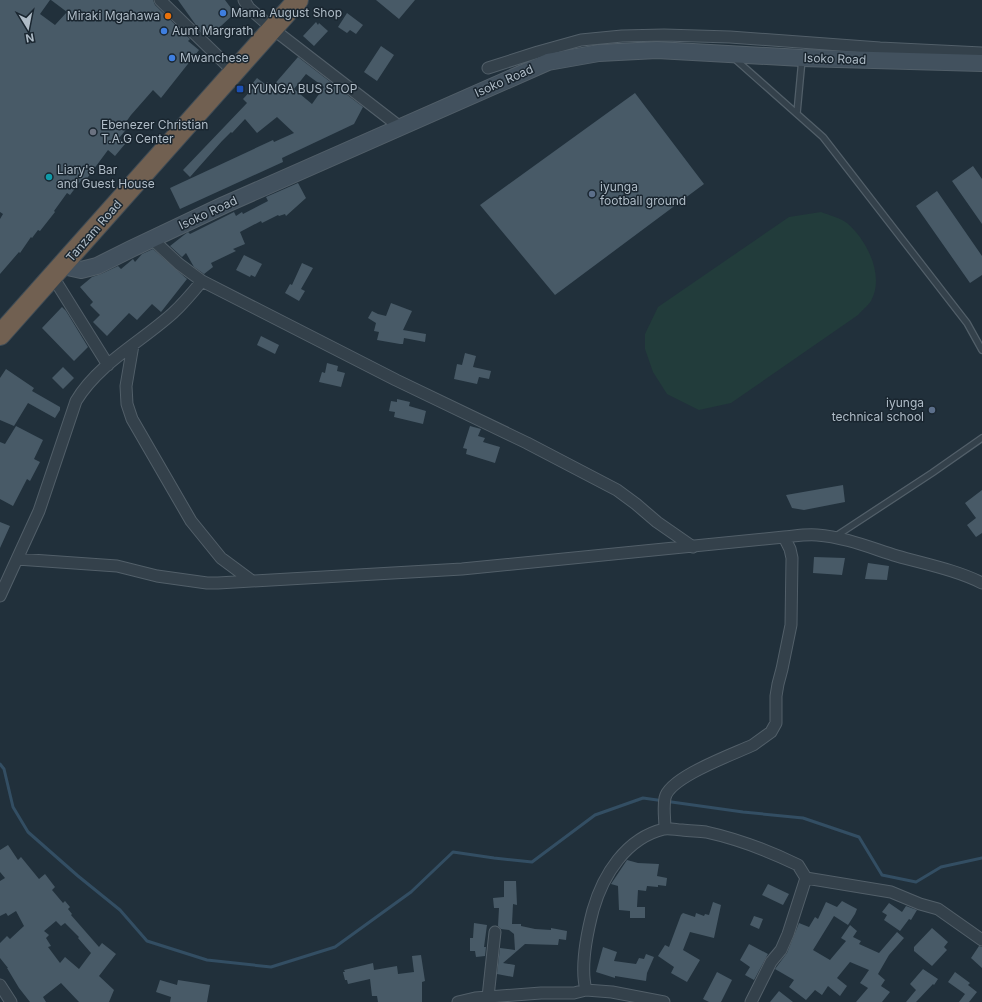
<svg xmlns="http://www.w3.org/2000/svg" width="982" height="1002" viewBox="0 0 982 1002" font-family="Inter,sans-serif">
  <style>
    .green { fill: #223c3b }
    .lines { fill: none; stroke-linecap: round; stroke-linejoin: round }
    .stream { stroke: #334e63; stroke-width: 3 }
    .building { fill: #485a67; fill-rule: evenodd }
    .lane-casing { stroke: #525f69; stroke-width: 8 }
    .street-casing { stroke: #525f69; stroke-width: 13 }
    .secondary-casing { stroke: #525f69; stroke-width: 18 }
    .highway-casing { stroke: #3f4c56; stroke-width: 22 }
    .lane { stroke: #34414b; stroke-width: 5.5 }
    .street { stroke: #34414b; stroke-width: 11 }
    .secondary { stroke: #42515e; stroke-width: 16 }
    .highway { stroke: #716051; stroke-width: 20 }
    .shop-dot { fill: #3f7fe0; stroke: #1a2630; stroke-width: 1.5 }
    .food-dot { fill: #e8710a; stroke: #1a2630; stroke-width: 1.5 }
    .transit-dot { fill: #1a4fb4; stroke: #1a2630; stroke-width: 1.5 }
    .worship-dot { fill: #6b7280; stroke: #1a2630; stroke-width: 1.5 }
    .culture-dot { fill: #0f9aa8; stroke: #1a2630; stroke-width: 1.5 }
    .service-dot { fill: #5c6f8a; stroke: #1a2630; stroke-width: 1.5 }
    .labels { text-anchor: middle; stroke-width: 3; stroke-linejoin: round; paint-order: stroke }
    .poi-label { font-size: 12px; fill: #afbcc7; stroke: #1a2630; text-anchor: start }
    .street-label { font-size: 12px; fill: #afbcc7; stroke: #1a2630 }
  </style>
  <rect width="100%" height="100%" fill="#21303b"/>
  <path class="green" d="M821 212C829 215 840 218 847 223 867 240 885 276 871 301 868 306 862 310 858 315L731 403 699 410 667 394 653 372 645 349V334L658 307 789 217Z"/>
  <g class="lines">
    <path class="stream" d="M0 764 4 769 13 807 28 832 78 876 120 910 147 941 207 960 271 967 335 947 411 892 453 852 494 858 532 862 595 815 643 798 743 812 803 818 859 837 882 875 916 882 941 867 982 858"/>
  </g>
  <path class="building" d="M0 0H50L40 14 55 25 67 12 51 0H153L155 5 190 39 188 41 199 50 161 98 153 90 131 115 126 122 129 126 119 138 125 144 115 156 108 150 85 181 82 179 70 195 67 193 54 211 55 212 40 231 38 230 32 238 31 237 20 253 19 252 0 274V219L3 214 0 212Z
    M178 0H225L234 12V14L209 37 198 28Z
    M376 0H415L399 19Z
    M347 13 363 25 356 34 350 30 347 33 338 27Z
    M316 22 318 25 319 23 328 31 314 46 303 36Z
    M381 46 394 55 377 81 364 72Z
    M298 57 363 107 354 124 282 158 283 162 180 209 170 188 273 140 274 142 294 133 277 117 257 133 245 119 232 133 231 132 222 141 190 177 183 170 247 103 243 99 254 87 251 85 257 78 265 84 267 82 272 87ZM306 74 324 87 312 104 294 89Z
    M635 93 704 184 555 295 480 205Z
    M973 166 982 179V224L952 181Z
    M298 183 306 198 286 216 285 214 279 216 278 215 262 223 261 221 240 232 245 244 233 249 236 251 211 263 213 267 204 274 194 267 186 253 182 257 170 246 184 235 188 232 190 234 234 212 236 216 242 212 243 214 268 201 266 197Z
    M937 191 982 256V275L970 283 916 206Z
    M153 249 187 279 161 312 152 304 137 320 129 313 107 336 93 322 100 315 90 305 93 302 80 287 92 277 101 274 118 266 121 269 133 259 135 262 142 254Z
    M244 255 262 264 255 277 251 275 250 277 236 270Z
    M302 263 313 268 301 289 305 291 299 301 285 293 290 284 292 285Z
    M391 303 412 311 403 330 426 334 425 342 404 338 403 344H400L377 340 379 332 374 331 376 323 368 318 372 311 378 314 386 316Z
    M62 307 66 311 88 347 74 361 42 328Z
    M261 336 279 345 275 354 257 345Z
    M465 353 476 356 473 367 491 371 489 379 479 377 477 384 454 379 457 364 462 365Z
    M327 363 338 366 337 371 345 373 341 387 319 382 322 372 325 373Z
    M63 367 74 378 63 389 52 378Z
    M6 369 34 388 32 391 60 407V410L55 418 28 403 14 426 0 420V378Z
    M397 399 410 402 409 406 426 411 423 424 394 417 395 412 389 411 391 401 397 402Z
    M16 426 43 440 34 459 40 462 30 481 27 479 13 506 0 499V442L5 444Z
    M470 426 481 429 478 436 485 438 483 442 500 447 495 463 466 454 467 449 463 448Z
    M843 485 845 502 804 510 792 508 786 495Z
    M982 490V533L976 537 967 525 976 518 965 503Z
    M0 522 10 526 0 548Z
    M814 557 845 558 842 575 813 573Z
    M868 563 889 566 887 580 865 579Z
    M8 845 18 860 21 857 39 879 45 874 55 887 52 890 63 903 65 901 70 907 68 909 72 914 71 915 99 947 102 943 116 954 99 976 114 990 109 1002H79L61 983 43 997 46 1002H30L19 988 7 968H8L0 958V943L7 936 10 939 24 926 16 911 8 916 6 913 0 916V881L5 878 0 872V850ZM56 921 61 926 65 923 79 937 78 938 91 953 79 969 65 957 60 963 48 947 51 946 46 938 49 935 44 931Z
    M627 860 638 863 659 864 657 876 667 878 666 886 658 885V887L647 886 646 891 638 890 637 907H645V918H630V911L619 910 618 886 611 884Z
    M504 881H516L517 905 513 904 512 924H521V926L535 929 551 930V928L567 931 566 940 559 939 558 945 525 944 503 963 515 965 513 977 497 974 500 948 515 950 514 934 509 930 501 929 498 926 499 908H494L493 898 504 897Z
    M768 884 789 894 783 905 762 895Z
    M842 901 857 909 855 914 848 925 834 916 813 950 830 960 846 941 841 938 850 925 857 931 853 937 861 941 859 944 879 953 897 932 904 938 889 955 878 974 885 980 881 986 890 992 882 1002H856L868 988 860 983 869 970 850 962 837 978 847 986 840 996 828 986 822 995 815 990 806 1000 789 987 794 980 775 969 787 953 799 923 809 927 815 917 818 919 826 902 837 907Z
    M713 902 721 905 714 938 690 932 683 950 700 960 687 982 671 973 674 967 658 956 665 945 669 947 681 915 683 913 695 917 696 913 704 916 705 914 709 915Z
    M889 903 902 912 906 906 917 910 911 920 909 919 900 931 884 920 887 915 882 912Z
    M754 916 763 919 759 929 750 925Z
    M474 923 487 925 484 947H486L485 956 476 957 475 951H470V938H473Z
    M932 928 948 942 944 947 947 950 932 966 914 951V947Z
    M749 944 768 954 754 980 745 975 750 967 740 960Z
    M979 946 982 947V968L971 958Z
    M603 947 617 952 614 961 636 964 639 958 644 959 646 954 654 957 647 973 646 981 615 976V978L596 972Z
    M421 955 425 981 422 982V1002H378L377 996H372L370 979 348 984 347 980H345L343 972H345L344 970 373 963 374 970 397 966 398 974 414 972 412 956Z
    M923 969 938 979 934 985 933 984 916 1002H906L916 990 910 984Z
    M717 972 732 980 721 1002H709L703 999Z
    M955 972 970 983 968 985 977 992 969 1002H959L965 994 948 982Z
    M160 980 177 985 178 980 210 985 207 1002H170L171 997 156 992Z
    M779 991 793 1002H770Z"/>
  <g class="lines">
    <defs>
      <path id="lane" d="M735 59 823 137 967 323 982 350
        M797 113 802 59
        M836 536 932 473 982 438"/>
      <path id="street" d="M160 0 234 72
        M244 0 249 8 273 29 400 127
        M488 68 538 52 581 40 622 36 664 35 730 37 880 48 982 53
        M152 239 179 264 202 281 396 380 527 443 617 490 636 504 657 522 693 547
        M53 277 108 365
        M133 345 126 386 127 404 132 419 191 521 221 558 252 581
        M17 559 117 566 157 576 207 583H218L462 569 784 537C795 536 806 534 817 535 845 537 871 548 897 556 925 564 956 570 982 583
        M0 596 39 511 76 401C99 363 141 342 173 313 184 303 193 292 202 281
        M665 829C665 819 663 808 665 798 669 777 734 754 753 745L771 732 776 723V696L778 684 782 669 791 625 792 558 790 549 784 537
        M806 878 891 892 920 904 938 909 982 940
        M0 985 11 1002
        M586 990C580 967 587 933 593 910 603 875 626 838 664 829 670 828 677 830 682 830 690 831 699 831 706 832 738 839 769 851 798 865L806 878 788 934 781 950 771 962 751 1002
        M488 997 495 932
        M458 1002 475 998 541 993H574L586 990 612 992 664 1002"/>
      <path id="secondary" d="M63 266 81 270 97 266 131 249 224 205 548 62 599 53 657 50 802 58 982 63"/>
      <path id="highway" d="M0 335 298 0"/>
    </defs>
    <use href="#lane" class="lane-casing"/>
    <use href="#street" class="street-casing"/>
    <use href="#secondary" class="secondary-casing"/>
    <use href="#highway" class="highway-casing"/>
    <use href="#lane" class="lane"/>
    <use href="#street" class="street"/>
    <use href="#secondary" class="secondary"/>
    <use href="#highway" class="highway"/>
  </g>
  <g class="shop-dot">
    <circle cx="223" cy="13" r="4"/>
    <circle cx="164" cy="31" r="4"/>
    <circle cx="172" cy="58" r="4"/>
  </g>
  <circle class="food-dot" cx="168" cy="16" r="4"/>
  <rect class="transit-dot" x="236" y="85" width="8" height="8" rx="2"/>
  <circle class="worship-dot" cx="93" cy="132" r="4"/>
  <circle class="culture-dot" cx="49" cy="177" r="4"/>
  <g class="service-dot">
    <circle cx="592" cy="194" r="4"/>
    <circle cx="932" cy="410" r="4"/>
  </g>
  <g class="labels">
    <g class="poi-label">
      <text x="231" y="17">Mama August Shop</text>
      <text x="160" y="20" text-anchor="end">Miraki Mgahawa</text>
      <text x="172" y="35">Aunt Margrath</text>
      <text x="180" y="62">Mwanchese</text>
      <text x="248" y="93">IYUNGA BUS STOP</text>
      <text x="101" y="129">Ebenezer Christian<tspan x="101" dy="14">T.A.G Center</tspan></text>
      <text x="57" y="174">Liary's Bar<tspan x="57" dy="14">and Guest House</tspan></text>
      <text x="600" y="191">iyunga<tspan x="600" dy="14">football ground</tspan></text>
      <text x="924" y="407" text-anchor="end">iyunga<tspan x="924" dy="14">technical school</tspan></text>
    </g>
    <g class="street-label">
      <text transform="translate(835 59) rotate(2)" y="4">Isoko Road</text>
      <text transform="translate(504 81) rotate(-24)" y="4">Isoko Road</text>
      <text transform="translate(208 213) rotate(-25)" y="4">Isoko Road</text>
      <text transform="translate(94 231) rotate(-49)" y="4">Tanzam Road</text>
    </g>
  </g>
  <g transform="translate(28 28) rotate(170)" stroke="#1a2630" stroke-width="3" paint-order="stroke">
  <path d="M0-3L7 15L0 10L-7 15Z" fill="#afbcc7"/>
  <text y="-6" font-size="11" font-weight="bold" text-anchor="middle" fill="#afbcc7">N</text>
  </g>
</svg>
